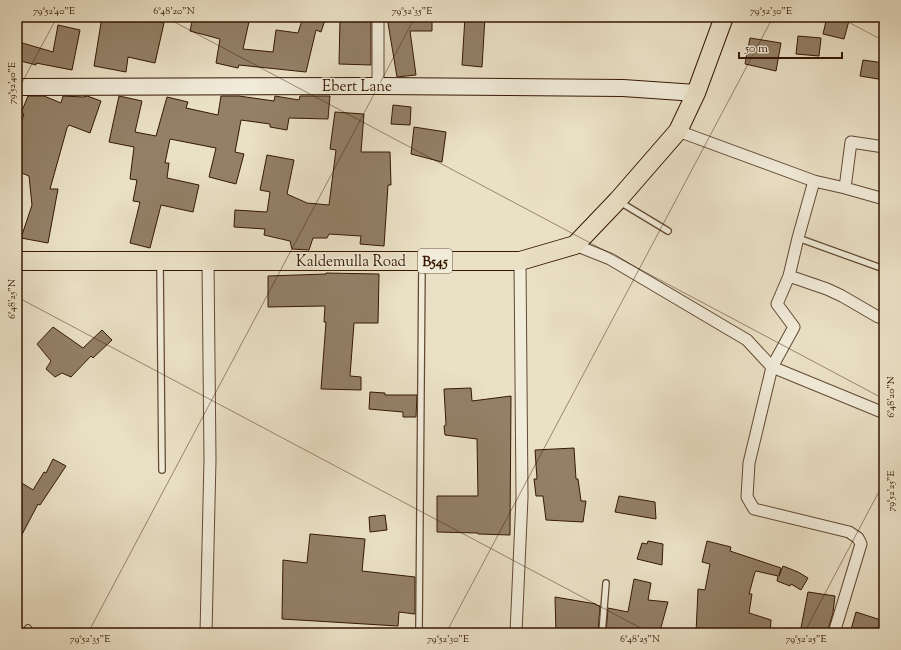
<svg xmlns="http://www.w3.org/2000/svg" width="901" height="650" viewBox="0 0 901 650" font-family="'Sorts Mill Goudy',serif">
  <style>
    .building { fill: #938067; stroke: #351702 }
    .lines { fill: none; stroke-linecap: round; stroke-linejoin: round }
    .lane-casing { stroke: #624933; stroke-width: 8 }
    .street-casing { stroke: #624933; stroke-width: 13 }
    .secondary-casing { stroke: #351702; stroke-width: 18 }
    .primary-casing { stroke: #351702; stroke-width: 20 }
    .lane { stroke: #f1ebd9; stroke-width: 5.5 }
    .street { stroke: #f1ebd9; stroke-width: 11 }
    .secondary { stroke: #f1ebd9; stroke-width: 16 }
    .primary { stroke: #eae0c5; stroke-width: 18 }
    .ticks { fill: none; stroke: #351702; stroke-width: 1; stroke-opacity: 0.45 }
    .labels { text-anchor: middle; stroke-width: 3; stroke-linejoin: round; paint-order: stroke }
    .shield { fill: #f1ebd9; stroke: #6d5742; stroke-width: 1 }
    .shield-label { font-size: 14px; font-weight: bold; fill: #351702 }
    .street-label { font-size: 15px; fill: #351702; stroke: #f1ebd9 }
    .neatline { fill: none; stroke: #351702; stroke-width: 1.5 }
    .ticks-label { font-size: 10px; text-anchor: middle; fill: #351702 }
  </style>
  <rect width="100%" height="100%" fill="#eae0c5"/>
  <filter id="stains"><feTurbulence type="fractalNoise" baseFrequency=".005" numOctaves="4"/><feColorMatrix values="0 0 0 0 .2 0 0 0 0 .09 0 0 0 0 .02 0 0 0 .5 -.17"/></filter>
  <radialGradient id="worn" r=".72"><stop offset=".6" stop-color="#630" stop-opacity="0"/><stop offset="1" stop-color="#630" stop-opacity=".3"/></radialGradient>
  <path class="building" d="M102 17H137L164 23 155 63 128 57 126 72 94 66Z
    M193 17H205L218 20 219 17H250L243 49 273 52 276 30 298 33 303 17H326L321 32 316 30 306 72 239 65 238 68 216 63 220 39 190 31Z
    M387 17H432V31H410L416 75 397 77Z
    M465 17H485L482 67 462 65Z
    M827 17H850L844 39 823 34Z
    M340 19 371 20V65L339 64Z
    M58 25 80 30 72 70 36 63V65L17 60V51L19 42 53 52Z
    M798 36 821 38 819 56 796 54Z
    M750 38 781 43 776 71 745 64Z
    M863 60 884 63V80L860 76Z
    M28 96H44L61 103 63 96 83 97 87 96 101 101 90 133 69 125 67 128 50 189H58L48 243 21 238 32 205 29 176 17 171V134L24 114 21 113Z
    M119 96 142 101 135 132 156 136 167 97 188 102 186 108 218 115 221 96H239L274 101 275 96 299 100 300 96H330L328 119 289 118 287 130 270 127V124L241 120 235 152 244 154 236 184 209 177 216 148 170 139 165 163H169L167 178 199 185 193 212 161 205 150 248 130 243 140 202 133 201 137 180 130 179 134 147 109 142Z
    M393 105 411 107 410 125 391 124Z
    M335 112 364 114 361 152H390L391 185H388L384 246 360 244 361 236 329 234 327 238H313L309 250 292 249 290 241 264 235 265 229 234 227 235 210 267 212 270 192 260 190 267 155 294 160 287 194 307 203 329 205 336 150 330 149Z
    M414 127 446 132 442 162 411 154Z
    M326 273 379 274 378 323H354L350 376 361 377V390L321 389 326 322H324L325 306 268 307V276L326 274Z
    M53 327 83 348 102 330 112 340 93 358 91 356 71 377 62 373 55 377 46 369 51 361 37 344Z
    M471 388 472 401 511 396 510 535 478 534V533L437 532V496H478L477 439 445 435 444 426 446 425 444 389Z
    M370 392 385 393V395H417L416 417H403V412L369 409Z
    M574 448 576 479H578L581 501H586L583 522 546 520 543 496H536L534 479H537L535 450Z
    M53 459 66 466 40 505 38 504 17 544V480L33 490 44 472 46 473Z
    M619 496 655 502 656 519 615 512Z
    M385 515 387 530 370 532 369 517Z
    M310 534 365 539 362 571 415 577V614L399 612 398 626 282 619 283 560 307 563Z
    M648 541 663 544 662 565 637 559 642 543 647 544Z
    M707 541 731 547 730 551 781 568 779 576 783 566 798 572 808 578 801 590 791 584 790 586 777 581 778 576 756 571 755 572 749 594H752L749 613 771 620 770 633 747 628 746 633H696L698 589 705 590 710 564 702 562Z
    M634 579 651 583 648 600 668 602 660 631 648 628 647 633H606L608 608 628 612Z
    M808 592 835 596 833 613 827 633H800Z
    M555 597 596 604V605L600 606 598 633H556Z
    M856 612 884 621V633H850Z"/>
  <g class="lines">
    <defs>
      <path id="lane" d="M620 202 668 231
        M798 238 884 269
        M160 264 162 470
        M419 630 422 262
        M24 633 28 628
        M602 633 606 583"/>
      <path id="street" d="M378 17V86
        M678 131 814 181 845 188 884 199
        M814 181 798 238 789 276 777 304 794 327 772 367 749 463 747 497 754 509 849 532 858 538 861 544 834 633
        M845 188 851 142 884 147
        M575 245 610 259 747 340 772 367 884 413
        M789 276 827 289 842 296 878 317
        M206 633 210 459 208 262
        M516 633 522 497 520 261"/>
      <path id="secondary" d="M17 87 378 86 623 88 696 93"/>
      <path id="primary" d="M17 261H520L575 245 618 200 678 131 696 93 724 17"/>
    </defs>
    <use href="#lane" class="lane-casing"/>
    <use href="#street" class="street-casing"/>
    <use href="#secondary" class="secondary-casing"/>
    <use href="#primary" class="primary-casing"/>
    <use href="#lane" class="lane"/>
    <use href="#street" class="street"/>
    <use href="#secondary" class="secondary"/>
    <use href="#primary" class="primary"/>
  </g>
  <path class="ticks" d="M165 17 884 399M839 17 884 41M17 92 57 17M17 297 650 633M88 633 415 17M446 633 773 17M804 633 884 482"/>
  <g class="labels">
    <rect class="shield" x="418" y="249" width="34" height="24" rx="3"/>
    <g class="shield-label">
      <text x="435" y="266">B545</text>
    </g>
    <g class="street-label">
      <text x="357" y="91">Ebert Lane</text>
      <text x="351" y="266">Kaldemulla Road</text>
    </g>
  </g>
  <rect width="901" height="650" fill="none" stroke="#eae0c5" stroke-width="44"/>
  <path d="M739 52v6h103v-6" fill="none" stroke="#351702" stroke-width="2"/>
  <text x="745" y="52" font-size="12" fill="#351702" stroke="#f1ebd9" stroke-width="3" paint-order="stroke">50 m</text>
  <rect x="22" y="22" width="857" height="606" class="neatline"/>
  <g class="ticks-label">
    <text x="54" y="14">79°52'40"E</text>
    <text x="174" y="14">6°48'20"N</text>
    <text x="412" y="14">79°52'35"E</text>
    <text x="771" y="14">79°52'30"E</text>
    <text transform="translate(11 83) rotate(-90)" y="4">79°52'40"E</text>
    <text transform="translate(11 299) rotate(-90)" y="4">6°48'25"N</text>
    <text transform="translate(890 397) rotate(-90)" y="4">6°48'20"N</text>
    <text transform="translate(890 491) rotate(-90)" y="4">79°52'25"E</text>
    <text x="90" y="642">79°52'35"E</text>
    <text x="448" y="642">79°52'30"E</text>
    <text x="640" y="642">6°48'25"N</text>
    <text x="806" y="642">79°52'25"E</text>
  </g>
  <rect width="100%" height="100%" filter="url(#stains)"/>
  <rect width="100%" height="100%" fill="url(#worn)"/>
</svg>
